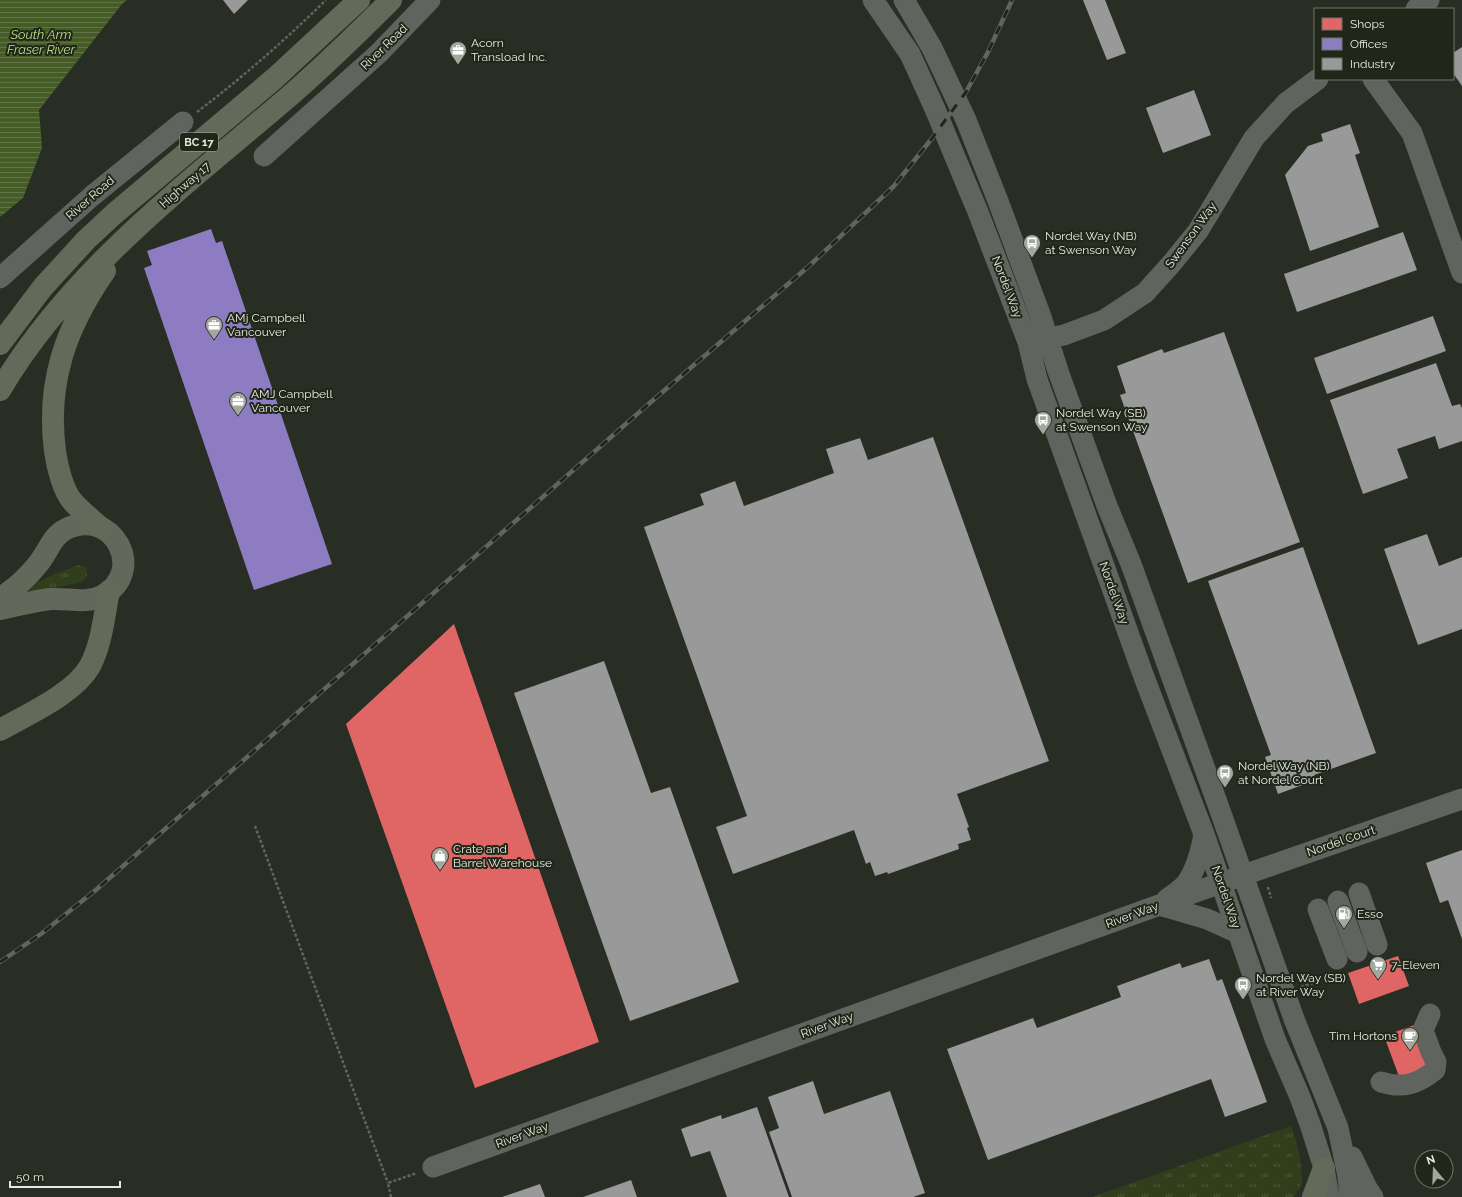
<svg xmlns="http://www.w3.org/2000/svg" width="1462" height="1197" viewBox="0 0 1462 1197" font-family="Raleway,sans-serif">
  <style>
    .grass { fill: url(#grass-tufts) }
    .water { fill: url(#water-rules) }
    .shops { fill: #e06666 }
    .offices { fill: #8e7cc3 }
    .industry { fill: #999 }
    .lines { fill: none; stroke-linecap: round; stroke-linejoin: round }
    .path { stroke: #62655f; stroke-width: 2.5; stroke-dasharray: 3 2; stroke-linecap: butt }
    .minor { stroke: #61645e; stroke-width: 21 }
    .major { stroke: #62685a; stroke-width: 22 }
    .highway { stroke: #636a59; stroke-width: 22 }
    .rail-casing { stroke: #61655e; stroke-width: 4.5 }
    .rail { stroke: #202718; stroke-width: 3; stroke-dasharray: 9; stroke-linecap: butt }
    .labels { text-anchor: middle; stroke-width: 4; stroke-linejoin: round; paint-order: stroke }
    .shield { fill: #202718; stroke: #aab0a4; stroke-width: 1 }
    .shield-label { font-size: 11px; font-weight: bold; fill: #e5eae0 }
    .poi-label { font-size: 12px; fill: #e5eae0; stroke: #202718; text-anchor: start }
    .street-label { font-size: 12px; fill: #e5eae0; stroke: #202718 }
    .water-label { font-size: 13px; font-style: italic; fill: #b8de89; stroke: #202718 }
  </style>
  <defs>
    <pattern id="grass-tufts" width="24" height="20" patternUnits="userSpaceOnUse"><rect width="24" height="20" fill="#303e1b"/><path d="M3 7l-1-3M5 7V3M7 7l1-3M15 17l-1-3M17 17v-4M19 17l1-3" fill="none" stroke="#4e5a3c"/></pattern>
    <pattern id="water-rules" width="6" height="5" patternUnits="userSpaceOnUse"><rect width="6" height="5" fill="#455c27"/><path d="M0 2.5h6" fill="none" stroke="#607446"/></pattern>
  </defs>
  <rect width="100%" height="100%" fill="#292e24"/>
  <path class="grass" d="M79 565 85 567 87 570V576L82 582 30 593 29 591C36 579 66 570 79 565Z
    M1291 1126C1297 1140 1302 1165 1302 1180 1302 1186 1297 1192 1294 1197H1093Z"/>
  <path class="water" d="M0 0H127L122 4 39 110 42 148 23 198 0 217Z"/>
  <path class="shops" d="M454 624 599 1042 475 1088 346 724Z
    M1398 956 1409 986 1359 1004 1348 973Z
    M1420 1023 1435 1066 1400 1079 1384 1036Z"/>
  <path class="offices" d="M211 229 216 243 222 241 332 564 254 590 144 268 152 265 147 251Z"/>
  <path class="industry" d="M223 0H248L234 14Z
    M1083 0H1105L1126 53 1107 60Z
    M1462 47V86L1453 73V53Z
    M1194 90 1211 135 1163 153 1146 108Z
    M1350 124 1360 153 1355 155 1379 227 1310 251 1285 175 1308 146 1323 141 1321 134Z
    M1403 232 1417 270 1297 312 1284 274Z
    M1433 316 1446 351 1327 394 1314 358Z
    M1224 332 1300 542 1188 583 1120 395 1126 393 1117 366 1162 349 1164 353Z
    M1436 363 1452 406 1460 404 1462 408V441L1439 449 1435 436 1397 449 1408 478 1363 494 1330 400Z
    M933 437 1049 761 957 794 969 827 967 828 971 840 958 844 959 849 888 874 887 872 875 876 870 862 866 864 854 830 733 874 716 827 747 816 644 527 704 505 700 494 735 481 744 506 834 473 826 449 860 438 868 460Z
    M1427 534 1439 566 1462 557V629L1418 645 1384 549Z
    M1303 547 1376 753 1314 775 1316 780 1278 794 1265 757 1271 755 1208 581Z
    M604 661 651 793 670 787 739 982 630 1021 514 693Z
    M1462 850V939L1448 900 1440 903 1426 863Z
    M1209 959 1217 981 1222 979 1267 1102 1225 1117 1211 1079 988 1160 947 1049 1033 1018 1037 1028 1121 997 1117 986 1180 963 1182 968Z
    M813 1081 824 1114 890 1091 925 1193 913 1197H792L769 1132 779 1128 768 1097Z
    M757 1107 789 1197H727L710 1151 691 1157 681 1129 721 1115 722 1119Z
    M631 1180 637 1197H583Z
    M540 1184 545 1197H502Z"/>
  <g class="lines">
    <path class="path" d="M197 112C243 77 285 40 326 0
      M255 826 388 1183
      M1268 887 1271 898
      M1301 987 1316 982
      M391 1197 388 1183 417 1173"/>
    <path class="minor" d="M873 0 910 54 935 109 978 212 1021 324 1028 342 1037 379 1144 677 1204 834 1275 1039 1300 1097 1310 1124 1324 1168 1329 1197
      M904 0 932 48 966 120 998 201 1041 317 1058 371 1107 506 1131 564 1218 805 1294 1019 1338 1128 1348 1176 1350 1197
      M1416 9 1429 0
      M1373 79 1412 133 1462 273
      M264 156 379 53 430 0
      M0 278 92 196 183 122
      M1035 341 1064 335 1104 320 1145 293 1172 263 1198 231 1254 138 1286 103 1318 79
      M1359 893 1377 945
      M1167 899C1173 895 1180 890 1185 885 1196 871 1201 851 1204 834
      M1338 901 1357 952
      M1159 905 1207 919 1238 933
      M1318 909 1337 959
      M1381 1082C1403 1089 1418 1084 1435 1070L1436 1062 1431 1052 1423 1030 1430 1014
      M1352 1157 1367 1188 1373 1197
      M433 1167 1198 891 1462 799"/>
    <path class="major" d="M0 598C15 589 27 578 38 564 48 552 52 536 66 529 112 506 148 571 102 596 86 604 68 598 51 599 34 601 17 605 0 609"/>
    <path class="highway" d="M0 344 43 287 86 240 114 214 275 78 359 0
      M0 390C73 268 186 185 292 94 326 64 359 32 391 0
      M100 527C91 519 81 511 73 502 63 491 57 466 55 451 46 382 66 327 105 271
      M0 730C28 714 74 694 90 666 102 643 104 616 109 591
      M1313 1197 1324 1168"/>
    <defs>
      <path id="rail" d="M0 962 41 934 97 889 644 408 809 266 894 186 933 137 966 92 988 52 1012 0"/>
    </defs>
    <use href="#rail" class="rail-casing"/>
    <use href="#rail" class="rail"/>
  </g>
  <defs>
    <symbol id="office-pin" viewBox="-11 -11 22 30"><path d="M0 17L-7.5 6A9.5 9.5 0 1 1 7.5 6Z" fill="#a3a89e" stroke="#202718"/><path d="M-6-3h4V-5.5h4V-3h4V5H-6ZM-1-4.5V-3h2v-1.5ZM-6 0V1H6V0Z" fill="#fff"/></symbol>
    <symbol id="bus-pin" viewBox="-11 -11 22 30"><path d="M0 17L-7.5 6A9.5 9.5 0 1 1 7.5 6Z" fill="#a3a89e" stroke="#202718"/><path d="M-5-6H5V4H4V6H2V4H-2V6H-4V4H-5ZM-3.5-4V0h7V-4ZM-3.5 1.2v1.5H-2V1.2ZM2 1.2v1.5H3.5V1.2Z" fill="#fff"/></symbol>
    <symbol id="shop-pin" viewBox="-11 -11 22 30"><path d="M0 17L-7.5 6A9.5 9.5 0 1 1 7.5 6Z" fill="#a3a89e" stroke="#202718"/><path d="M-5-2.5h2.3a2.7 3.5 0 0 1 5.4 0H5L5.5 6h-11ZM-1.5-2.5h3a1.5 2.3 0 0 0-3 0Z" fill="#fff"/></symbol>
    <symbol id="fuel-pin" viewBox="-11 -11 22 30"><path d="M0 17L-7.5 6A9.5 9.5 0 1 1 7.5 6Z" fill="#a3a89e" stroke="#202718"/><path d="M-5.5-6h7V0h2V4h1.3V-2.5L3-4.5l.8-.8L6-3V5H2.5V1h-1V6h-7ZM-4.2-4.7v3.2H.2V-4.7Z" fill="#fff"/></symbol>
    <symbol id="supermarket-pin" viewBox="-11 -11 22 30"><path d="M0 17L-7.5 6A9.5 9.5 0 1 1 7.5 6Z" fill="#a3a89e" stroke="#202718"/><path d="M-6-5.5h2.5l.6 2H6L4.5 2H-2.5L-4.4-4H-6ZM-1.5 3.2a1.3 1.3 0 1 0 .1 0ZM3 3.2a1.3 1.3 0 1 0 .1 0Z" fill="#fff"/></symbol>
    <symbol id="cafe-pin" viewBox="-11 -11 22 30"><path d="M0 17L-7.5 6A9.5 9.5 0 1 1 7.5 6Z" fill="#a3a89e" stroke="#202718"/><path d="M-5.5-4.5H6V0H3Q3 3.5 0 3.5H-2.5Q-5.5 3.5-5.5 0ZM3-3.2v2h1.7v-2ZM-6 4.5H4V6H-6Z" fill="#fff"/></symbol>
  </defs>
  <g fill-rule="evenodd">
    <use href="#office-pin" x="448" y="40" width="20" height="27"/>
    <use href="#bus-pin" x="1022" y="233" width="20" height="27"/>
    <use href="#office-pin" x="204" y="315" width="20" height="27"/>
    <use href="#office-pin" x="228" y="391" width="20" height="27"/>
    <use href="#bus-pin" x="1033" y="410" width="20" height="27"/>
    <use href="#bus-pin" x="1215" y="763" width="20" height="27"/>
    <use href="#shop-pin" x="430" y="846" width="20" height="27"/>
    <use href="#fuel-pin" x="1334" y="904" width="20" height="27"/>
    <use href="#supermarket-pin" x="1368" y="955" width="20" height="27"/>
    <use href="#bus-pin" x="1233" y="975" width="20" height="27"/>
    <use href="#cafe-pin" x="1400" y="1026" width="20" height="27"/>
  </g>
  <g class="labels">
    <rect class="shield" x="180" y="133" width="38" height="18" rx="3"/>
    <g class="shield-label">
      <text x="199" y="146">BC 17</text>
    </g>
    <g class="poi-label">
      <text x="471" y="47">Acorn<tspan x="471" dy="14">Transload Inc.</tspan></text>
      <text x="1045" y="240">Nordel Way (NB)<tspan x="1045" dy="14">at Swenson Way</tspan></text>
      <text x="227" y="322">AMj Campbell<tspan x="227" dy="14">Vancouver</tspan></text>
      <text x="251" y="398">AMJ Campbell<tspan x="251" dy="14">Vancouver</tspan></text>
      <text x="1056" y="417">Nordel Way (SB)<tspan x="1056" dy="14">at Swenson Way</tspan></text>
      <text x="1238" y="770">Nordel Way (NB)<tspan x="1238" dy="14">at Nordel Court</tspan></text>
      <text x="453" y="853">Crate and<tspan x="453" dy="14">Barrel Warehouse</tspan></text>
      <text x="1357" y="918">Esso</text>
      <text x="1391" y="969">7-Eleven</text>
      <text x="1256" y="982">Nordel Way (SB)<tspan x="1256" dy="14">at River Way</tspan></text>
      <text x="1397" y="1040" text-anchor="end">Tim Hortons</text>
    </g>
    <g class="street-label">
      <text transform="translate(384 47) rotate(-44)" y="4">River Road</text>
      <text transform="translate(185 185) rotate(-41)" y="4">Highway 17</text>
      <text transform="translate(90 198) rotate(-41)" y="4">River Road</text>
      <text transform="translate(1191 235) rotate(-54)" y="4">Swenson Way</text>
      <text transform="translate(1007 287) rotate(69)" y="4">Nordel Way</text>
      <text transform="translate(1114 593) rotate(70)" y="4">Nordel Way</text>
      <text transform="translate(1341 841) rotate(-19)" y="4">Nordel Court</text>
      <text transform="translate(1226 897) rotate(71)" y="4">Nordel Way</text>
      <text transform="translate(1132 915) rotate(-20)" y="4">River Way</text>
      <text transform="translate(827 1025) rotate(-20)" y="4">River Way</text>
      <text transform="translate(522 1135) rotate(-20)" y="4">River Way</text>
    </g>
    <g class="water-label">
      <text x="41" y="39">South Arm<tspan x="41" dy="15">Fraser River</tspan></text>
    </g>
  </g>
  <rect x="1314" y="8" width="140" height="72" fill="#202718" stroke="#6f7568"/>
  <rect x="1322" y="18" width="20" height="12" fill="#e06666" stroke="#6f7568"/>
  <text x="1350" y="28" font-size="12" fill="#e5eae0">Shops</text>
  <rect x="1322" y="38" width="20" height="12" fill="#8e7cc3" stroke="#6f7568"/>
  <text x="1350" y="48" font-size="12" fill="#e5eae0">Offices</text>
  <rect x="1322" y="58" width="20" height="12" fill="#999999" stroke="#6f7568"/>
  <text x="1350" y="68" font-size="12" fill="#e5eae0">Industry</text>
  <g transform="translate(1434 1169) rotate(341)"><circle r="19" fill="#202718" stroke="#6f7568"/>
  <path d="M0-3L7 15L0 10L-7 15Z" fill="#a3a89e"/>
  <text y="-6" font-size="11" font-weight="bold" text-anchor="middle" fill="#e5eae0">N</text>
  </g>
  <path d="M10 1181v6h110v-6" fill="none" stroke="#e5eae0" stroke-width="2"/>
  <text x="16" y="1181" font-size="12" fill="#e5eae0" stroke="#202718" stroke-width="3" paint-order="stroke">50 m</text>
</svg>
